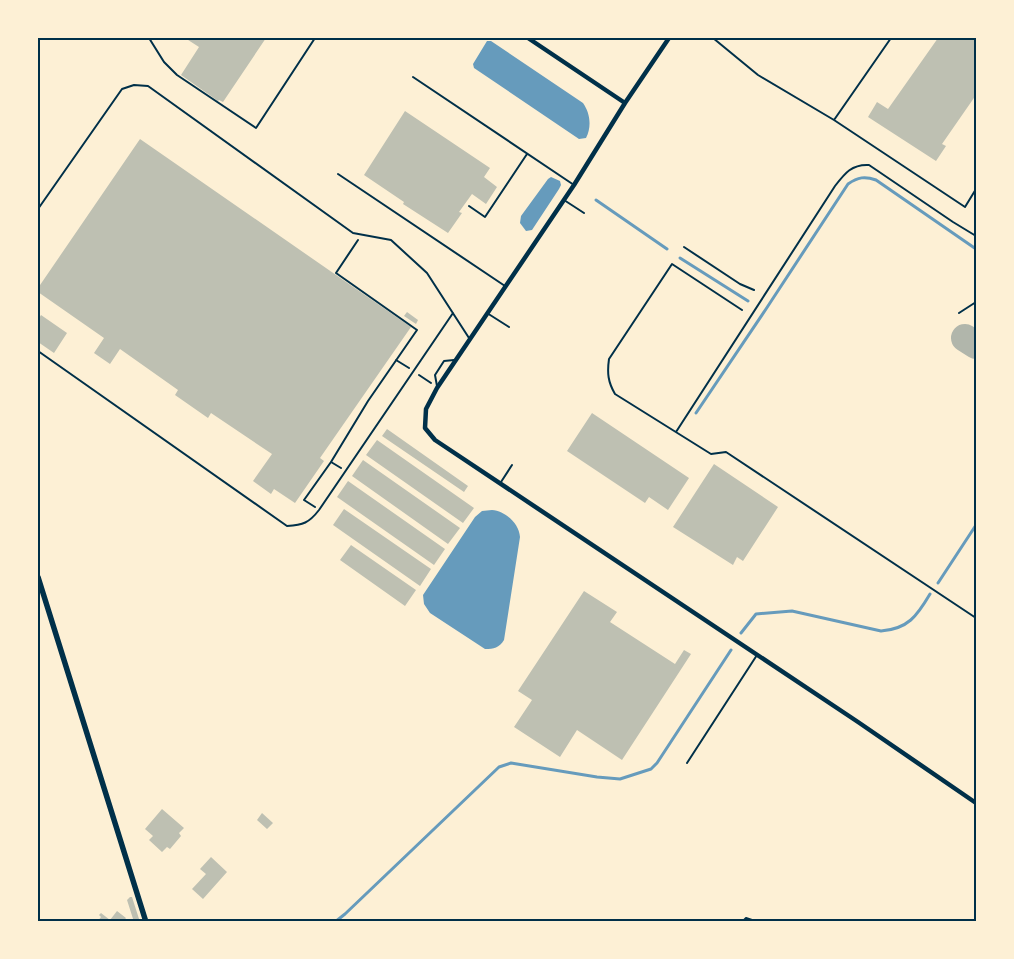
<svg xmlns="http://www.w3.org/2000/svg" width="1014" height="959" viewBox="0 0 1014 959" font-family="Ubuntu,sans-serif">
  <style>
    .water { fill: #669bbc }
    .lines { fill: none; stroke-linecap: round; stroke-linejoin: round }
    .stream { stroke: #669bbc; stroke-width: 3 }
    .taxiway { stroke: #b1b6ab; stroke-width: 28 }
    .building { fill: #bec0b2 }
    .path { stroke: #003049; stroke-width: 2 }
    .service { stroke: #003049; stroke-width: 2 }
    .minor { stroke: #003049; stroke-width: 4.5 }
    .tertiary { stroke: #003049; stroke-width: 5.5 }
    .neatline { fill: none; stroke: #003049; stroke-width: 2 }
  </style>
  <rect width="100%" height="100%" fill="#fdf0d5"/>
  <path class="water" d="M487 41H491L583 103C590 113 592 126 586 138L579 139 474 68 473 64Z
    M551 177 560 181 561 185 559 189 532 230 526 231 520 223 521 216 548 179Z
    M492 510C505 511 519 523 520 537L504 640C499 648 494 649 485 649L430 613 424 604 423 595 475 517 482 511Z"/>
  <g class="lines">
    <path class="stream" d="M596 200 667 249
      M680 258 748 301
      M696 413 766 309 848 184C858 177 865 176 876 180L976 249
      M938 583 976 525
      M741 633 756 614 792 611 881 631C908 629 917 616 930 594
      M335 922 345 914 499 767 511 763 597 777 620 779 651 769 657 763 731 650"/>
    <path class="taxiway" d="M965 338 976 345"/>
  </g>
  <path class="building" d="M185 38H266L223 102 219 100 218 101 181 75 199 47Z
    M938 38H976V95L942 144 946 146 936 161 868 117 877 102 888 109Z
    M405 111 490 168 484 177 497 187 486 204 472 194 459 212 462 213 448 233 403 204 404 202 364 175Z
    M140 139 411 327 320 458 324 461 295 503 274 489 271 494 253 481 272 454 211 413 208 418 175 395 178 390 120 349 110 364 94 353 104 338 38 292V288Z
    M407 312 418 320 416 324 404 316Z
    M41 315 67 333 54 353 38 342V320Z
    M592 413 689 478 668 510 649 497 645 503 567 451Z
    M387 429 468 486 464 492 382 436Z
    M377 440 474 508 463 523 366 455Z
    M363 460 460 528 448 544 352 476Z
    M714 464 778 507 743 561 737 557 733 565 673 527Z
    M348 481 445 549 434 565 337 497Z
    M344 509 431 569 420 586 333 525Z
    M351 545 416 590 405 606 340 560Z
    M584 591 617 612 610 622 675 664 684 650 691 654 622 760 577 730 560 757 514 727 532 700 518 691Z
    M162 809 184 828 179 833 181 836 170 849 167 847 162 852 149 840 153 836 145 829Z
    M262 813 273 823 267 829 257 820Z
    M211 857 227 872 203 899 192 889 206 874 200 869Z
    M130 897H132L140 922H134L127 900Z
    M117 911 126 918 123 922H97L101 917 99 915 101 913 110 920Z"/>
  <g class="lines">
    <path class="path" d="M396 360 409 368
      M419 375 431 383
      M331 462 341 468
      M315 507 304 500 331 462 368 401 417 330 336 273 358 240
      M742 922 746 918 758 922"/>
    <path class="service" d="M149 38 164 62 177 75 256 128 315 38
      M713 38 758 75 834 120 965 207 976 189
      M413 77 574 185
      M834 120 891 38
      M338 174 505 286
      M564 200 584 213
      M469 206 485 217 527 154
      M38 209 122 89 134 85 148 86 353 233 391 240 427 273 469 338
      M684 247 740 284 754 290
      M742 310 672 264 609 359C607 373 608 382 615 394L711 454 726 452 976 618
      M487 313 509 327
      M959 313 976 302
      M38 351 287 526C303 525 309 523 319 510L453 313
      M437 386 435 375 444 361 454 360
      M676 432 835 186C845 173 852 164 869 165L953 222 976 236
      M501 482 512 465
      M687 763 757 655"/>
    <path class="minor" d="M528 38 625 103
      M669 38 625 103 574 185 437 388 426 409 425 428 435 440 858 722 976 803"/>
    <path class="tertiary" d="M38 577 146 922"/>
  </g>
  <rect width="1014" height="959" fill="none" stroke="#fdf0d5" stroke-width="78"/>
  <rect x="39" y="39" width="936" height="881" class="neatline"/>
</svg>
